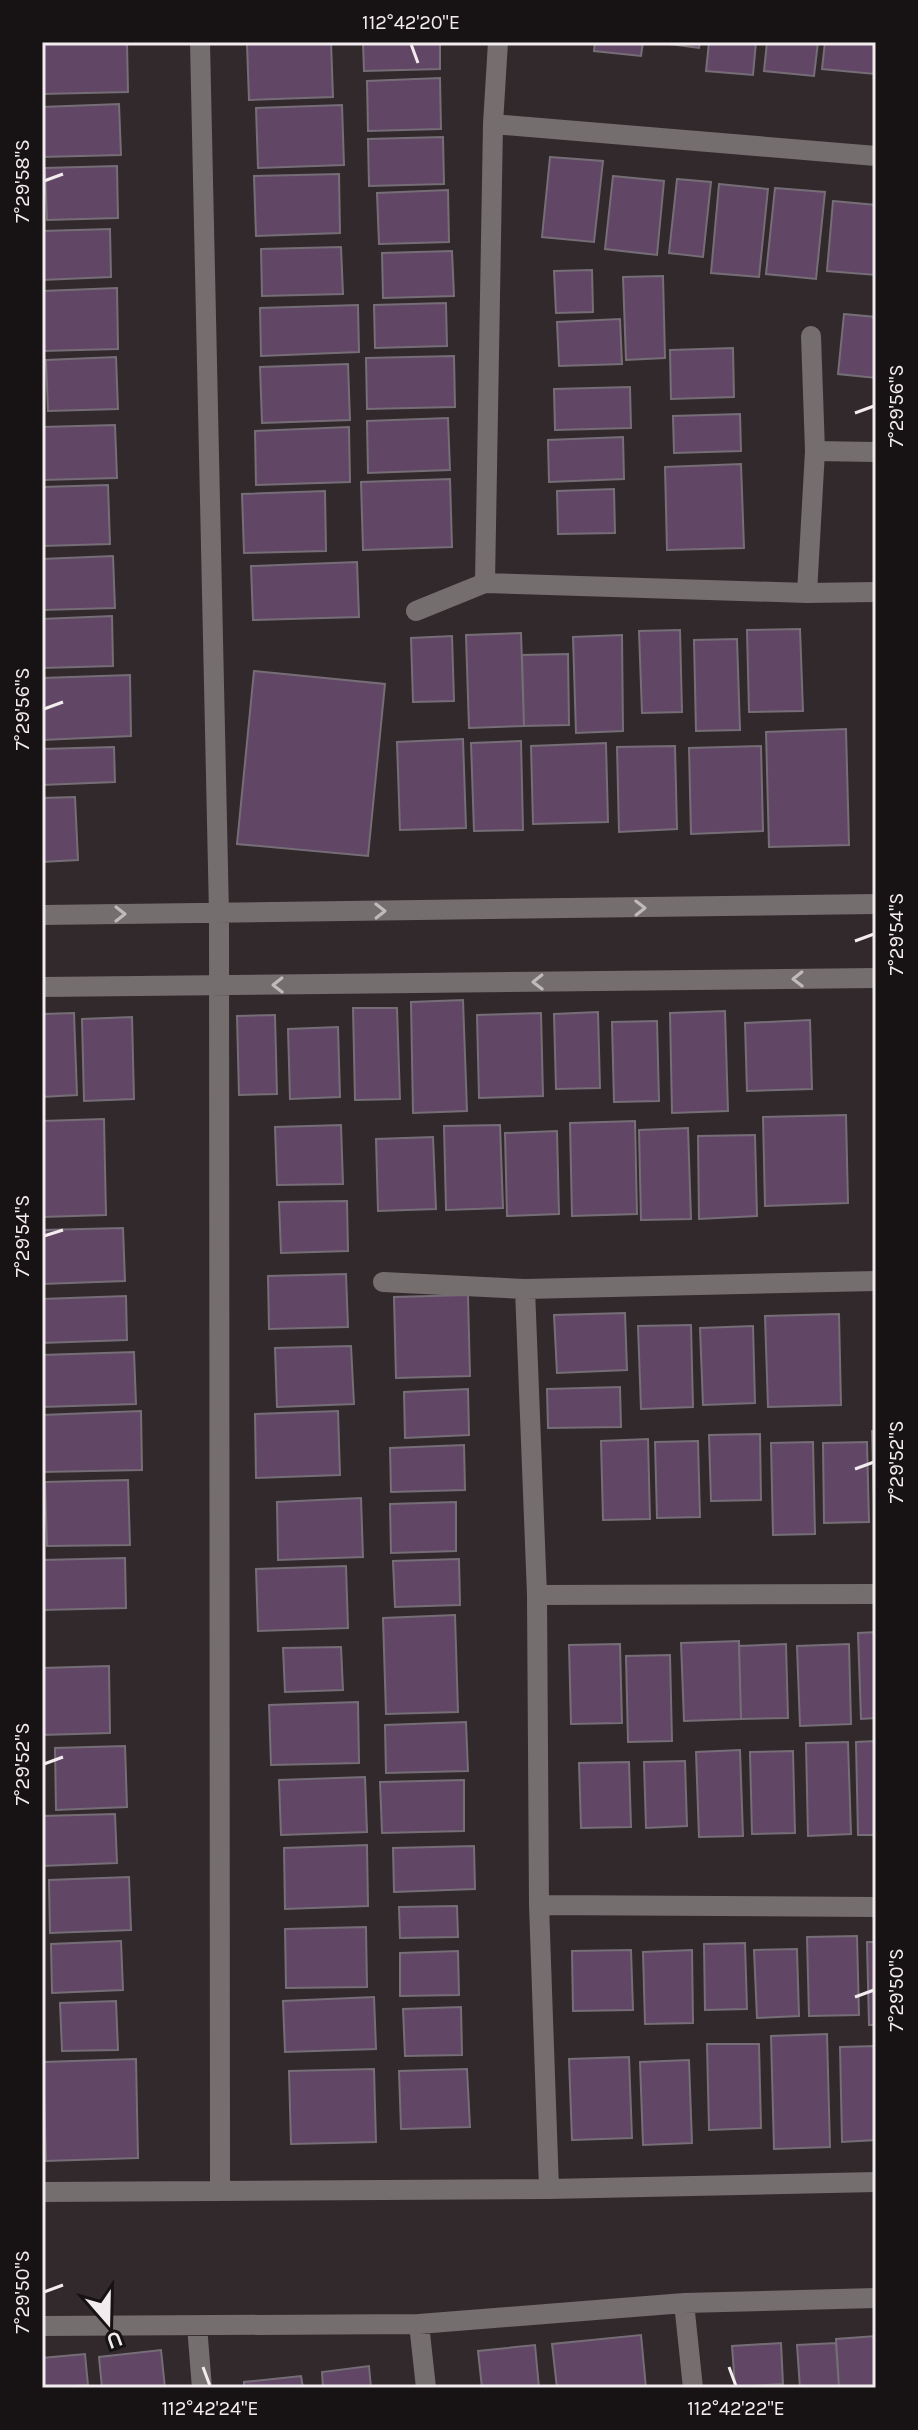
<svg xmlns="http://www.w3.org/2000/svg" width="918" height="2430" viewBox="0 0 918 2430" font-family="Karla,sans-serif">
  <style>
    .building { fill: #614666; stroke: #756e76; stroke-width: 2 }
    .lines { fill: none; stroke-linecap: round; stroke-linejoin: round }
    .minor { stroke: #746e6e; stroke-width: 20 }
    .oneway { stroke: #c0babb }
    .ticks { fill: none; stroke: #f3ecef; stroke-width: 3 }
    .neatline { fill: none; stroke: #f3ecef; stroke-width: 3 }
    .ticks-label { font-size: 20px; text-anchor: middle; fill: #f3ecef }
  </style>
  <rect width="100%" height="100%" fill="#32292c"/>
  <path class="building" d="M42 42H127L128 92 42 94Z
    M331 42 333 97 249 100 247 44Z
    M363 42H440V69L364 71Z
    M595 42H643L641 56 594 51Z
    M654 42H700L699 48Z
    M709 42H756L753 75 706 71Z
    M767 42H818L814 76 764 71Z
    M825 42H876L875 74 822 69Z
    M440 78 441 129 368 131 367 81Z
    M119 104 121 155 42 157V107Z
    M342 105 344 165 258 168 256 108Z
    M443 137 444 184 369 186 368 139Z
    M550 157 603 161 594 242 542 237Z
    M117 166 118 218 47 220 45 168Z
    M339 174 340 233 256 236 254 176Z
    M613 176 664 181 657 255 605 249Z
    M677 179 711 182 703 257 669 253Z
    M719 184 768 189 759 277 711 273Z
    M775 188 825 192 816 279 766 274Z
    M448 190 449 242 379 244 377 193Z
    M833 201 876 205V275L827 271Z
    M110 229 111 277 42 280V231Z
    M341 247 343 294 262 296 261 249Z
    M452 251 454 296 383 298 382 253Z
    M592 270 593 312 556 313 554 271Z
    M663 276 665 358 626 360 623 277Z
    M117 288 118 349 42 351V291Z
    M446 303 447 346 375 348 374 305Z
    M358 305 359 352 261 356 260 308Z
    M844 314 876 317V378L838 374Z
    M620 319 622 364 559 366 557 322Z
    M733 348 734 397 671 399 670 350Z
    M454 356 455 407 367 409 366 358Z
    M116 357 118 409 48 411 46 360Z
    M348 364 350 420 262 423 260 367Z
    M630 387 631 428 555 430 554 389Z
    M740 414 741 451 674 453 673 416Z
    M448 418 450 470 368 473 367 421Z
    M115 425 117 478 42 480V427Z
    M349 427 350 482 256 485 255 431Z
    M623 437 624 479 549 482 548 440Z
    M741 464 744 548 667 550 665 467Z
    M450 479 452 547 363 550 361 482Z
    M108 485 110 544 42 546V487Z
    M614 489 615 533 558 534 557 491Z
    M325 491 326 551 244 553 242 494Z
    M113 556 115 608 42 610V559Z
    M357 562 359 617 253 620 251 566Z
    M112 616 113 666 42 668V619Z
    M800 629 803 711 749 712 747 630Z
    M680 630 682 712 642 713 639 631Z
    M521 633 524 726 469 728 466 635Z
    M622 635 623 731 576 733 573 637Z
    M452 636 454 701 413 702 411 638Z
    M737 639 740 730 696 731 694 640Z
    M568 654 569 725 524 726 522 655Z
    M254 671 385 684 368 856 237 844Z
    M130 675 131 736 42 740V678Z
    M846 729 849 845 769 847 766 732Z
    M463 739 466 828 400 830 397 742Z
    M521 741 523 830 474 831 471 743Z
    M606 743 608 822 533 824 531 746Z
    M675 746 677 829 619 832 617 747Z
    M761 746 763 831 691 834 689 748Z
    M114 747 115 782 42 785V749Z
    M75 797 78 860 42 862V798Z
    M463 1000 467 1111 413 1113 411 1002Z
    M353 1008H397L400 1099 355 1100Z
    M725 1011 728 1111 672 1113 670 1013Z
    M598 1012 600 1088 556 1089 554 1014Z
    M74 1013 77 1095 42 1097V1014Z
    M541 1013 543 1096 479 1098 477 1015Z
    M275 1015 277 1094 239 1095 237 1016Z
    M132 1017 134 1099 84 1101 82 1019Z
    M810 1020 812 1089 747 1091 745 1023Z
    M657 1021 659 1101 614 1102 612 1022Z
    M338 1027 340 1097 290 1099 288 1029Z
    M846 1115 848 1203 765 1206 763 1117Z
    M104 1119 106 1215 42 1217V1121Z
    M635 1121 637 1214 572 1216 570 1123Z
    M341 1125 343 1184 277 1185 275 1127Z
    M500 1125 503 1208 446 1210 444 1126Z
    M688 1128 691 1219 641 1220 639 1130Z
    M557 1131 559 1214 507 1216 505 1133Z
    M755 1135 757 1216 699 1219 698 1136Z
    M433 1137 436 1209 378 1211 376 1139Z
    M347 1201 348 1251 281 1253 279 1202Z
    M123 1228 125 1281 42 1284V1230Z
    M346 1274 348 1327 269 1329 268 1276Z
    M468 1295 470 1376 396 1378 394 1297Z
    M126 1296 127 1340 42 1343V1299Z
    M625 1313 627 1370 557 1373 554 1315Z
    M839 1314 841 1405 768 1407 765 1316Z
    M691 1325 693 1407 641 1409 638 1326Z
    M753 1326 755 1403 703 1405 700 1328Z
    M351 1346 354 1404 277 1407 275 1348Z
    M134 1352 136 1404 42 1407V1355Z
    M620 1387 621 1427 548 1428 547 1389Z
    M468 1389 469 1435 405 1438 404 1392Z
    M141 1411 142 1470 42 1472V1415Z
    M338 1411 340 1475 256 1478 255 1414Z
    M872 1431H876V1506H874Z
    M760 1434 761 1500 711 1501 709 1435Z
    M648 1439 650 1519 603 1520 601 1441Z
    M698 1441 700 1517 657 1518 655 1442Z
    M813 1442 815 1534 773 1535 771 1443Z
    M867 1442 869 1522 824 1523 823 1443Z
    M464 1445 465 1490 391 1492 390 1448Z
    M128 1480 130 1545 47 1546 45 1482Z
    M361 1498 363 1557 278 1560 277 1502Z
    M456 1502V1551L391 1553 390 1504Z
    M125 1558 126 1608 42 1610V1560Z
    M459 1559 460 1605 395 1607 393 1561Z
    M346 1566 348 1628 258 1631 256 1569Z
    M455 1615 458 1712 386 1714 383 1618Z
    M876 1632V1718L861 1719 858 1633Z
    M739 1641 741 1719 684 1721 681 1643Z
    M620 1644 622 1723 571 1724 569 1645Z
    M786 1644 788 1718 741 1719 739 1646Z
    M849 1644 851 1724 800 1726 797 1646Z
    M341 1647 343 1690 285 1692 283 1648Z
    M670 1655 672 1741 628 1742 626 1656Z
    M109 1666 110 1733 42 1735V1668Z
    M358 1702 359 1763 271 1765 269 1705Z
    M466 1722 468 1771 386 1773 385 1725Z
    M876 1741V1835H858L856 1742Z
    M848 1742 851 1834 808 1836 806 1743Z
    M125 1746 127 1807 56 1810 55 1748Z
    M740 1750 743 1836 699 1837 696 1752Z
    M793 1751 795 1833 752 1834 750 1752Z
    M685 1761 687 1826 646 1828 644 1762Z
    M629 1762 631 1827 581 1828 579 1763Z
    M365 1777 367 1832 281 1835 279 1780Z
    M464 1780V1831L382 1833 380 1782Z
    M115 1814 117 1863 42 1866V1816Z
    M367 1845 368 1906 285 1909 284 1848Z
    M474 1846 475 1889 394 1892 393 1848Z
    M129 1877 131 1930 50 1933 49 1880Z
    M457 1906 458 1937 400 1938 399 1907Z
    M366 1927 367 1987 286 1988 285 1929Z
    M857 1936 859 2015 809 2016 807 1937Z
    M121 1941 123 1990 52 1993 51 1944Z
    M867 1942H876V2025H869Z
    M745 1943 747 2009 705 2010 704 1944Z
    M797 1949 799 2016 757 2018 754 1950Z
    M631 1950 633 2010 573 2011 572 1951Z
    M692 1950 693 2023 645 2024 643 1952Z
    M458 1951 459 1995 400 1996V1953Z
    M374 1997 376 2049 285 2052 283 2001Z
    M116 2001 118 2050 62 2051 60 2003Z
    M461 2007 462 2055 405 2056 403 2009Z
    M827 2034 830 2147 774 2149 771 2036Z
    M707 2044H759L761 2128 709 2130Z
    M876 2046V2140L842 2142 840 2047Z
    M629 2057 632 2138 572 2140 569 2059Z
    M136 2059 138 2158 46 2161 43 2062Z
    M689 2060 692 2143 643 2145 640 2062Z
    M374 2069 376 2142 291 2144 289 2071Z
    M467 2069 470 2127 401 2129 399 2071Z
    M641 2335 646 2388H557L552 2344Z
    M876 2336V2388H839L836 2339Z
    M781 2343 783 2384 735 2387 732 2346Z
    M836 2343 839 2388H800L797 2345Z
    M535 2345 539 2388H482L478 2351Z
    M161 2350 165 2388H102L99 2357Z
    M85 2354 88 2385 42 2388V2358Z
    M369 2366 371 2388H323L322 2372Z
    M301 2376 303 2388H244V2382Z"/>
  <g class="lines">
    <path class="minor" d="M200 42 219 914 220 2190
      M493 124 876 156
      M815 451 876 452
      M485 583 493 124 498 42
      M807 593 815 451 811 336
      M416 611 485 583 807 593 876 592
      M42 915 876 904
      M42 987 876 978
      M383 1282 525 1289 876 1281
      M525 1289 537 1595 539 1905 549 2189
      M537 1595 876 1594
      M539 1905 876 1907
      M42 2192 549 2189 876 2182
      M684 2303 693 2388
      M419 2324 426 2388
      M42 2326 419 2324 684 2303 876 2298
      M197 2326 202 2388"/>
  </g>
  <defs><path id="oneway-chevron" d="M-2-3.5L2.5 0L-2 3.5" fill="none" stroke-width="1.6" stroke-linecap="round" stroke-linejoin="round" transform="scale(2)"/></defs>
  <g class="oneway">
    <use href="#oneway-chevron" transform="translate(640 908) rotate(-1)"/>
    <use href="#oneway-chevron" transform="translate(380 911) rotate(-1)"/>
    <use href="#oneway-chevron" transform="translate(120 914)"/>
    <use href="#oneway-chevron" transform="translate(798 979) rotate(179)"/>
    <use href="#oneway-chevron" transform="translate(538 982) rotate(179)"/>
    <use href="#oneway-chevron" transform="translate(278 985) rotate(179)"/>
  </g>
  <path class="ticks" d="M411 44 418 63M44 181 63 174M855 413 874 406M44 709 63 702M855 941 874 934M44 1236 63 1230M855 1469 874 1462M44 1764 63 1757M855 1997 874 1990M44 2292 63 2285M203 2367 210 2386M729 2367 736 2386"/>
  <rect width="918" height="2430" fill="none" stroke="#171314" stroke-width="88"/>
  <g transform="translate(108 2322) rotate(160)" stroke="#171314" stroke-width="6" paint-order="stroke">
  <path d="M0-6L14 30L0 20L-14 30Z" fill="#f3ecef"/>
  <text y="-12" font-size="22" font-weight="bold" text-anchor="middle" fill="#f3ecef">U</text>
  </g>
  <rect x="44" y="44" width="830" height="2342" class="neatline"/>
  <g class="ticks-label">
    <text x="411" y="29">112°42'20"E</text>
    <text transform="translate(22 181) rotate(-90)" y="7">7°29'58"S</text>
    <text transform="translate(896 406) rotate(-90)" y="7">7°29'56"S</text>
    <text transform="translate(22 709) rotate(-90)" y="7">7°29'56"S</text>
    <text transform="translate(896 934) rotate(-90)" y="7">7°29'54"S</text>
    <text transform="translate(22 1236) rotate(-90)" y="7">7°29'54"S</text>
    <text transform="translate(896 1462) rotate(-90)" y="7">7°29'52"S</text>
    <text transform="translate(22 1764) rotate(-90)" y="7">7°29'52"S</text>
    <text transform="translate(896 1990) rotate(-90)" y="7">7°29'50"S</text>
    <text transform="translate(22 2292) rotate(-90)" y="7">7°29'50"S</text>
    <text x="210" y="2415">112°42'24"E</text>
    <text x="736" y="2415">112°42'22"E</text>
  </g>
</svg>
